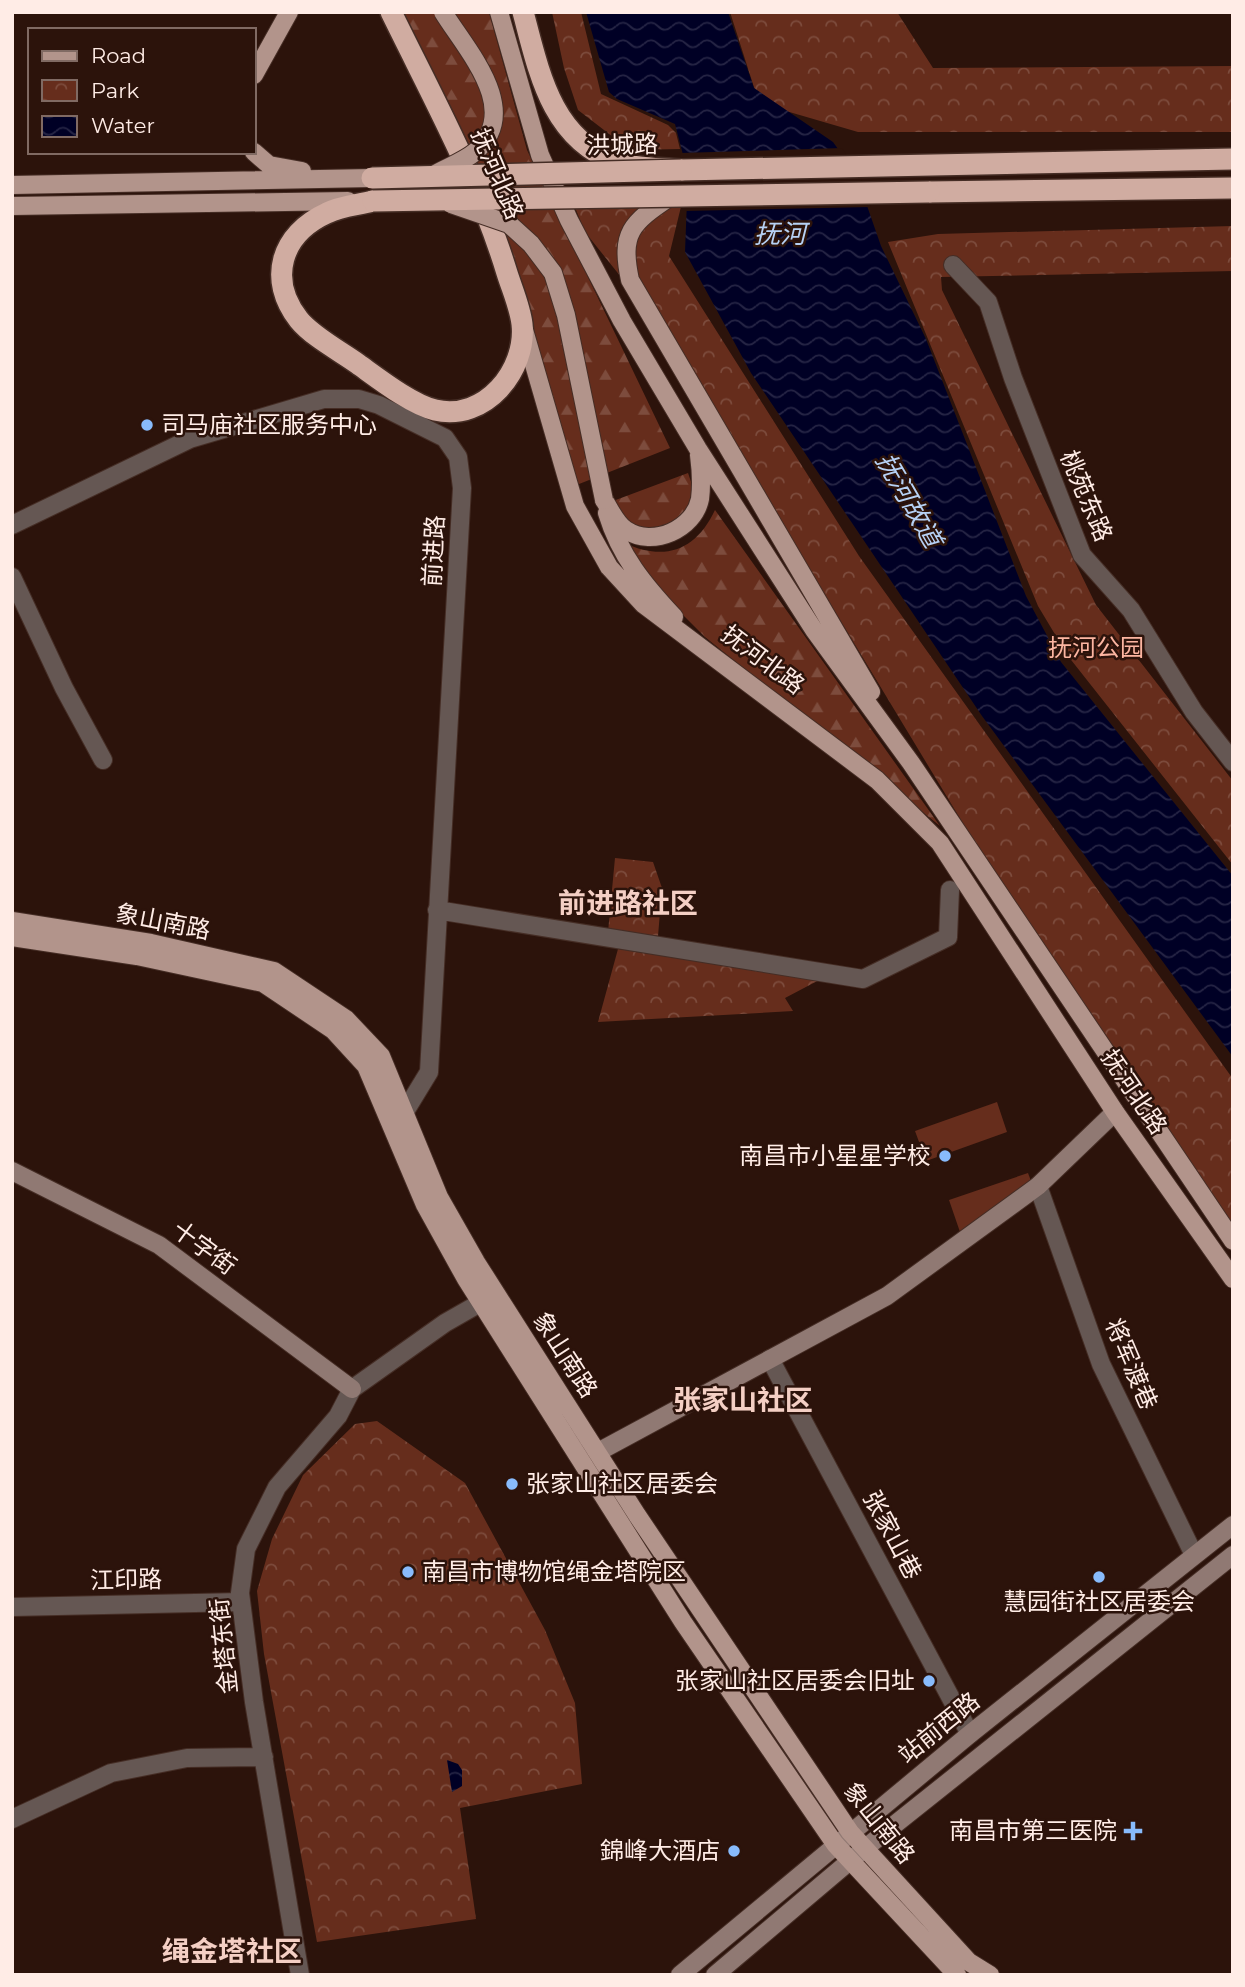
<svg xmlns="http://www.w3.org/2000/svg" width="1245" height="1987" viewBox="0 0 1245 1987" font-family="Montserrat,'Noto Sans SC',sans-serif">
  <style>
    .grass { fill: #662d1c }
    .forest { fill: url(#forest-firs) }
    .park { fill: url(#park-crowns) }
    .water { fill: url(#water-waves) }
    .pier { fill: #2c130b }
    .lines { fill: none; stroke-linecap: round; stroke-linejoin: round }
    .street-casing { stroke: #452d25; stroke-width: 20 }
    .secondary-casing { stroke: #452d25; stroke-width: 20 }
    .primary-casing { stroke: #452d25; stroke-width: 20 }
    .highway-casing { stroke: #452d25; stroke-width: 24 }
    .street { stroke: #655753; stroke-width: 18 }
    .secondary { stroke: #907973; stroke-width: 18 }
    .primary { stroke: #b2948b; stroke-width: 18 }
    .highway { stroke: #d0aca1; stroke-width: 21 }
    .primary-bridge-casing { stroke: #452d25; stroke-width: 20; stroke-linecap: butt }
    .highway-bridge-casing { stroke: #452d25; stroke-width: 24; stroke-linecap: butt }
    .primary-bridge { stroke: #b2948b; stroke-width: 18 }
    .highway-bridge { stroke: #d0aca1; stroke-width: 21 }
    .poi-dot { fill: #88bbfc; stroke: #2c130b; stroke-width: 2.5 }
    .labels { text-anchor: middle; stroke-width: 5; stroke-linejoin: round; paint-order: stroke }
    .street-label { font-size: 24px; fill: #ffece6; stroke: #2c130b }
    .poi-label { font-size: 24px; fill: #ffece6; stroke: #2c130b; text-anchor: end }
    .park-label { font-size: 24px; fill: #fcb5a1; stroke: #2c130b }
    .water-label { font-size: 26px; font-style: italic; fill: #b6d1f5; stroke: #2c130b }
    .quarter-label { font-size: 28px; font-weight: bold; fill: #f4cfc4; stroke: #2c130b }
  </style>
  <defs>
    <pattern id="forest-firs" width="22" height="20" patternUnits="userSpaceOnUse" patternTransform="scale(1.75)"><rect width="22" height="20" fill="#662d1c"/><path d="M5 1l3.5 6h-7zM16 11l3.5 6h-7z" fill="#7d4c3d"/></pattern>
    <pattern id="park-crowns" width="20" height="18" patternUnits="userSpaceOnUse" patternTransform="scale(1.75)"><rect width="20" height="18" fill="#662d1c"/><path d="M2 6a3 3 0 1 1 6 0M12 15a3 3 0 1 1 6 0" fill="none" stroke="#7d4c3d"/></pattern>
    <pattern id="water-waves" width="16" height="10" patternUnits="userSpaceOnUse" patternTransform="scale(1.75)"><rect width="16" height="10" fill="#000025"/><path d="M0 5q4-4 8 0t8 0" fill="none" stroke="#262545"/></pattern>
  </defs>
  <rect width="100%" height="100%" fill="#2c130b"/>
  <path class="grass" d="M997 1102 1007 1132 926 1161 915 1131Z
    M1028 1173 1031 1181 960 1232 949 1200Z"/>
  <path class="forest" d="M399 12H489L527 150 670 448 574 486 520 284Z
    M688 473C690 479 694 488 693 494 689 527 649 538 625 519 620 515 616 507 613 501Z
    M715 510 940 826 705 637 646 578 624 543C666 562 696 550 715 510Z"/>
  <path class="park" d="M552 12H581L601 94 668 125 676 133 680 149 630 150 578 110 564 68Z
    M730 12H897L933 68 1233 66V132H858L759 103Z
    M686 186 669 256 859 556 1233 1079V1225L1042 954 669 337 585 232 567 188Z
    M1233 226V271L941 277 942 290 1096 605 1233 781V865L1068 656 1038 606 888 242 938 234Z
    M615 858 653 862 662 888 658 936 608 932Z
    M618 949 823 978 785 998 793 1011 598 1022Z
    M377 1421 465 1483 545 1630 575 1703 582 1784 460 1808 476 1919 317 1942 264 1654 257 1591 272 1539 303 1475 355 1424Z"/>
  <path class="water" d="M586 12H728L754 88 833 142 856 174 881 246 926 339 1026 596 1061 662 1233 876V1057L982 716 751 373 685 252 688 174 675 124 617 99 609 92Z
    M447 1760 458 1764 462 1770V1786L452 1792Z"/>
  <path class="pier" d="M842 148 859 173 871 207 685 211V175L680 153Z"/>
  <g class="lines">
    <defs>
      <path id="street" d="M953 265 988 302 1013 378 1082 555 1131 610 1194 712 1233 762
        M12 525 190 439 324 399H359L379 405 445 438 458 457 462 488 429 1072 404 1113 394 1119
        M12 577 64 688 103 760
        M437 910 863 979 948 937 950 890
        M1038 1186 1101 1364 1194 1555
        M770 1359 970 1734
        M12 1607 241 1602
        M12 1819 111 1773 187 1758 264 1757
        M300 1975 254 1702 240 1593 246 1549 277 1487 338 1416 352 1389 445 1323 494 1295"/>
      <path id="secondary" d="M12 1171 159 1245 352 1389
        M598 1452 887 1296 1038 1186 1115 1112
        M680 1975 970 1734 1233 1525
        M715 1975 864 1849 1233 1555"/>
      <path id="primary" d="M499 12 540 155 569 220 622 321 698 449 814 630 911 763 1233 1241
        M254 75 289 12
        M254 152 269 165 302 171
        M12 185 372 178
        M670 197C631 223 620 233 630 280L871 692
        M12 206 348 201
        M524 330 575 506 609 567 643 604 877 780 940 843 1115 1112 1233 1279
        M604 500C610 509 616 524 626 530 653 548 694 529 700 499 702 484 701 470 699 455
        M607 513C620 556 644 585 674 617
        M12 921 151 943 274 971 346 1019 381 1056 439 1197 476 1262 637 1515 850 1832 969 1962 990 1975
        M12 937 137 956 263 983 333 1030 366 1066 425 1205 466 1279 683 1622 835 1844 957 1975"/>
      <path id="highway" d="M523 12C539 72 551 138 616 162 635 169 661 168 681 170L1233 159
        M929 192 1233 188
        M373 201C358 205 341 206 327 213 281 234 267 279 299 320 313 337 340 351 358 364 379 379 411 404 435 410 485 422 527 370 522 324 520 307 512 289 507 273 479 181 433 98 391 12"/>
    </defs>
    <use href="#street" class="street-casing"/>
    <use href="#secondary" class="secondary-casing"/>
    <use href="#primary" class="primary-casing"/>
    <use href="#highway" class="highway-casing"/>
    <use href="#street" class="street"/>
    <use href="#secondary" class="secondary"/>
    <use href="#primary" class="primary"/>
    <use href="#highway" class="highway"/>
    <defs>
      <path id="primary-bridge" d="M432 176C445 168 463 162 475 152 523 110 467 51 443 12
        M451 204 509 224 531 244 553 273 566 315 604 500"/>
      <path id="highway-bridge" d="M372 178 681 170
        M373 201 929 192"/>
    </defs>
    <use href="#primary-bridge" class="primary-bridge-casing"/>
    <use href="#highway-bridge" class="highway-bridge-casing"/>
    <use href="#primary-bridge" class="primary-bridge"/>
    <use href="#highway-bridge" class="highway-bridge"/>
  </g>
  <g class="poi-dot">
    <circle cx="147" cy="425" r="7"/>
    <circle cx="945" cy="1156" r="7"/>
    <circle cx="512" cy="1484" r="7"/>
    <circle cx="408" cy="1572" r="7"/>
    <circle cx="1099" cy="1577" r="7"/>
    <circle cx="929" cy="1681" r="7"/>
    <path d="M1129.5 1820.5h7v7h7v7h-7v7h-7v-7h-7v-7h7z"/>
    <circle cx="734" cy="1851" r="7"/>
  </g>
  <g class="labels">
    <g class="street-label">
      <text transform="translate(622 145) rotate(-1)" y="8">洪城路</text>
      <text transform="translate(497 174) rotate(67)" y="8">抚河北路</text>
      <text transform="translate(1086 496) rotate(67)" y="8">桃苑东路</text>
      <text transform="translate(434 551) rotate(-87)" y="8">前进路</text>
      <text transform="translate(763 660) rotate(37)" y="8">抚河北路</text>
      <text transform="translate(163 922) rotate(11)" y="8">象山南路</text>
      <text transform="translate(1134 1092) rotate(56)" y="8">抚河北路</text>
      <text transform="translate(204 1248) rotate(36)" y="8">十字街</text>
      <text transform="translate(565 1355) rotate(57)" y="8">象山南路</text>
      <text transform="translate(1131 1364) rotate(67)" y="8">将军渡巷</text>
      <text transform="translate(892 1535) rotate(62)" y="8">张家山巷</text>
      <text transform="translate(126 1580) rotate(-1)" y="8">江印路</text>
      <text transform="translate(224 1646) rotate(-96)" y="8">金塔东街</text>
      <text transform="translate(939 1728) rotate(-39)" y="8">站前西路</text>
      <text transform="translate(879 1823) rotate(51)" y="8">象山南路</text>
    </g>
    <g class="poi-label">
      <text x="161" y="433" text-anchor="start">司马庙社区服务中心</text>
      <text x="931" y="1164">南昌市小星星学校</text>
      <text x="526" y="1492" text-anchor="start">张家山社区居委会</text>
      <text x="422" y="1580" text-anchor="start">南昌市博物馆绳金塔院区</text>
      <text x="1099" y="1610" text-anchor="middle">慧园街社区居委会</text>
      <text x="915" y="1689">张家山社区居委会旧址</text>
      <text x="1117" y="1839">南昌市第三医院</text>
      <text x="720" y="1859">錦峰大酒店</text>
    </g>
    <g class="park-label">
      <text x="1096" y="656">抚河公园</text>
    </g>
    <g class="water-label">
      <text x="780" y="243">抚河</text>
      <text transform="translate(909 500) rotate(60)" y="9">抚河故道</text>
    </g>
    <g class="quarter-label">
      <text x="628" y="913">前进路社区</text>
      <text x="743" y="1410">张家山社区</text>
      <text x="232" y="1961">绳金塔社区</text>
    </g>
  </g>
  <rect width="1245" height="1987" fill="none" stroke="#ffece6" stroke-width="28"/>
  <rect x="28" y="28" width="228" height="126" fill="#2c130b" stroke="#806a63" stroke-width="2"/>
  <rect x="42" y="51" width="35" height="10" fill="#b2948b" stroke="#806a63" stroke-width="2"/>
  <text x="91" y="63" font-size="21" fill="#ffece6">Road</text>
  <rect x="42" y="80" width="35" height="21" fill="url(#park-crowns)" stroke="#806a63" stroke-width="2"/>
  <text x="91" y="98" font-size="21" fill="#ffece6">Park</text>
  <rect x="42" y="116" width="35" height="21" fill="url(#water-waves)" stroke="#806a63" stroke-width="2"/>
  <text x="91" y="133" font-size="21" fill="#ffece6">Water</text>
</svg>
